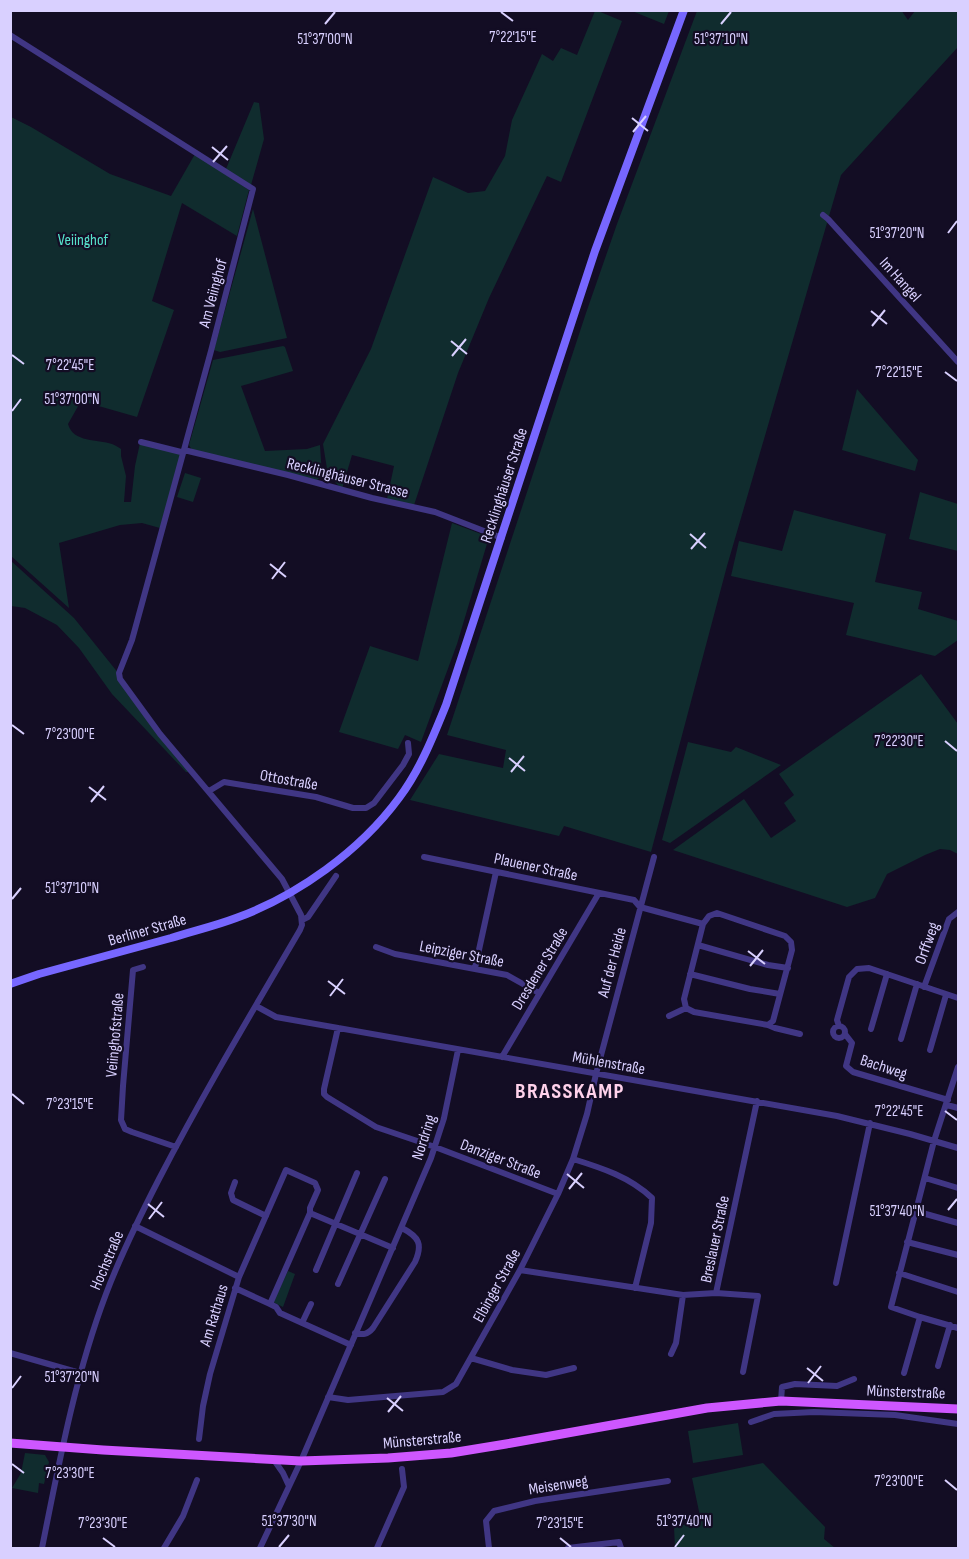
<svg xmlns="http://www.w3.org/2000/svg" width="969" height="1559" viewBox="0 0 969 1559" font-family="'Sofia Sans Condensed',sans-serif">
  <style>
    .green { fill: #102c2e }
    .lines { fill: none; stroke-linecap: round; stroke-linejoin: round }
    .minor { stroke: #403684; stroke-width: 6 }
    .secondary { stroke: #7767ff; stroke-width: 8 }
    .primary { stroke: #ce57ff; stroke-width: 9 }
    .ticks { fill: none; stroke: #d9d0ff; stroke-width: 2 }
    .labels { text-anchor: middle; stroke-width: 4.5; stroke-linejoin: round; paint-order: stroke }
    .park-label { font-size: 16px; fill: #57e3cc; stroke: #130d24 }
    .street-label { font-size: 16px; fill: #d9d0ff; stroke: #130d24 }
    .district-label { font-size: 22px; font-weight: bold; letter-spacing: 1.5px; fill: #ffd2eb; stroke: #130d24 }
    .ticks-label { font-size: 15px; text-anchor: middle; fill: #d9d0ff; stroke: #130d24; stroke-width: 4.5; stroke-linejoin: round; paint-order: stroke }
  </style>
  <rect width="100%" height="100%" fill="#130d24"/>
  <path class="green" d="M901 10 908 20 915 11H958V47L841 175 727 566 651 852 564 826 559 836 410 800 439 754 503 768 506 750 447 735 586 313 617 224 697 11Z
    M595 11H598L622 21 561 182 547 176 489 298 458 373 414 505 387 499 394 466 352 455 342 489 328 475 323 444 371 349 433 177 468 193 485 191 505 156 512 120 542 54 553 61 561 48 577 55Z
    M632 11H669L664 24Z
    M254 102 259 103 264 139 251 185 226 169Z
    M11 117 31 127 110 174 171 196 195 154 249 190 237 236 182 203 152 301 174 310 137 417 81 401 68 424C73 443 98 439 112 444 115 445 118 447 121 449V456L126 476 124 502H131L135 466 140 443 181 454 160 528 142 523 120 525 59 543 69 608 11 556Z
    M253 209 287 338 220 352 214 350Z
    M283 346 285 347 293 371 241 386 265 451 307 449 320 445 322 476 317 480 192 450 189 445 213 360Z
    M857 389 918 460 915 471 842 450Z
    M185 473 201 478 193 502 177 497Z
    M920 492 958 504V551L909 539Z
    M794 510 886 534 875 582 922 592 918 609 958 621V640L935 656 846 635 854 603 731 576 739 541 782 551Z
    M452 523 489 537 457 644 421 742 405 735 398 749 339 732 370 646 418 661Z
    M10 560 74 618 119 674 190 772H186L112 694 79 648 57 625 25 608 11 606Z
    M921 674 958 724V854L950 850 940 849 925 855 887 874 875 898 847 907 673 850 744 799 771 838 796 821 784 803 794 795 779 774Z
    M688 742 731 752 736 747 781 765 670 843 662 840Z
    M288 1271 295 1274 283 1307 273 1302Z
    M738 1423 743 1455 693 1463 688 1431Z
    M25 1453 45 1455 49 1462 44 1484 39 1483 38 1493 12 1488 21 1473Z
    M763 1463 825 1527 824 1539 835 1548H675L674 1527 701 1521 692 1478Z"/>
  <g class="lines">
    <path class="minor" d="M10 35 253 189 211 351 132 640 119 673 120 679 160 734 282 879 301 915 302 925 300 930C252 1012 203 1094 159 1179 140 1216 121 1254 106 1294 75 1376 59 1463 42 1548
      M823 215 828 219 958 362
      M141 442 181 452 184 450 288 475 372 498 435 512 502 538
      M209 791 224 782 316 797 353 808H366L374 803 403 765 409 754 408 743
      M424 857 634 900 640 907 703 924 709 916 717 913 785 936 791 942 792 950 773 1021 768 1025
      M302 920 308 917 336 876
      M698 945 768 965 788 968
      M376 947 395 954 507 975 539 993
      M143 967 133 970 123 1086 121 1120 125 1129 132 1132 176 1147
      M475 968 496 872
      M690 974 750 989 780 994
      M924 987 949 919 958 912
      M256 1006 276 1017 837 1116 910 1134 958 1148
      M686 1008 694 1012 768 1025 775 1028 800 1034
      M669 1016 686 1008 684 999 703 924
      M839 1026 837 1020 849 977 857 969 869 968 958 998
      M833 1032a6 6 0 1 1 12 0a6 6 0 1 1-12 0Z
      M338 1028 324 1089V1094L327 1097 376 1127 435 1147 558 1194
      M871 1029 887 974
      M845 1034 852 1043 846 1066 853 1072 948 1100
      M901 1039 917 984
      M930 1050 946 995
      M502 1057 599 893
      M958 1067 934 1141 891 1307 920 1317 958 1328
      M947 1105 958 1108
      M573 1159C602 1168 630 1177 652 1198L651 1223 635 1288
      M925 1178 958 1188
      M235 1182 231 1193 233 1200 266 1216
      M915 1211 958 1223
      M310 1213 393 1248
      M135 1226 239 1277 210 1374 203 1406 199 1439
      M907 1242 958 1255
      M316 1270 357 1173
      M520 1270 683 1295 716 1293 757 1101
      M899 1273 958 1292
      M836 1283 870 1123
      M338 1284 385 1179
      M235 1288 270 1304 310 1213V1208L318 1190 315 1183 286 1170 239 1277
      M716 1293 758 1296 743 1372
      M270 1304 276 1307 280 1313 351 1345
      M302 1323 311 1304
      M355 1333C363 1335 367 1335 373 1328L415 1262C423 1244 419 1237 402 1228
      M10 1353 80 1373
      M671 1354 676 1343 683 1295
      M471 1358 512 1370 546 1375 574 1368
      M938 1366 950 1325
      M904 1373 920 1317
      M328 1397 348 1400 443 1392 456 1384 520 1270 558 1194 573 1159 587 1114 596 1074 654 857
      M781 1401 782 1387 795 1384 837 1386 854 1379
      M751 1422 774 1414 814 1412 895 1415 958 1424
      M274 1460 283 1473 289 1486
      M164 1548 183 1516 197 1480
      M260 1548 301 1461 431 1158 444 1118 458 1050
      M377 1548 404 1487 402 1469
      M489 1548 486 1521 494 1511 535 1501 668 1481
      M568 1548 619 1542 621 1548"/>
    <path class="secondary" d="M10 984 39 974C83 962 127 950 171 938 193 931 215 926 236 918 297 896 360 851 399 798 420 770 433 737 446 705L595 251 684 10"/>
    <path class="primary" d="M10 1443 103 1450 301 1461 388 1458 451 1453 506 1444 707 1408 781 1401 958 1409"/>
  </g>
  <path class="ticks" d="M501 12 513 21M325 24 335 12M721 24 731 12M632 118 648 131M633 132 646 116M212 147 228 160M213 162 227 146M948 233 957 221M871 311 887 324M872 326 885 310M451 341 467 354M12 355 24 364M452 356 466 339M945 372 957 381M12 411 21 399M690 534 706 548M691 549 705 533M270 564 286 577M272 579 285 562M12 725 24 734M945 741 957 751M509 758 525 771M511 772 524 756M89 787 106 800M91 802 104 786M12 899 21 888M748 951 765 964M750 966 763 950M328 981 345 994M330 996 343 979M12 1094 24 1104M945 1111 957 1120M567 1174 584 1188M569 1189 582 1173M148 1204 164 1217M948 1210 957 1199M149 1219 162 1202M807 1368 823 1381M808 1383 821 1366M12 1388 21 1376M387 1398 403 1411M388 1412 401 1396M12 1464 24 1473M945 1480 957 1490M103 1538 115 1547M560 1538 571 1547M279 1547 289 1535M675 1547 684 1535"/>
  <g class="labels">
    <g class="park-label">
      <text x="83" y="245">Veiinghof</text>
    </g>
    <g class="street-label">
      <text transform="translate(901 279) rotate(48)" y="6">Im Hangel</text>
      <text transform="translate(212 293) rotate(-75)" y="6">Am Veiinghof</text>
      <text transform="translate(348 477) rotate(14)" y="6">Recklinghäuser Strasse</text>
      <text transform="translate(503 485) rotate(-72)" y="6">Recklinghäuser Straße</text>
      <text transform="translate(289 779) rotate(10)" y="6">Ottostraße</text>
      <text transform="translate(536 866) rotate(12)" y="6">Plauener Straße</text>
      <text transform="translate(147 929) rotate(-16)" y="6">Berliner Straße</text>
      <text transform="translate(926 943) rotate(-70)" y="6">Orffweg</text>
      <text transform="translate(462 953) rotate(11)" y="6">Leipziger Straße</text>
      <text transform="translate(611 962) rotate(-75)" y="6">Auf der Heide</text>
      <text transform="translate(539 968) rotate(-59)" y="6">Dresdener Straße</text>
      <text transform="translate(114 1035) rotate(-85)" y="6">Veiinghofstraße</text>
      <text transform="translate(609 1062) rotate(10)" y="6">Mühlenstraße</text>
      <text transform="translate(884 1066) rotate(18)" y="6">Bachweg</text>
      <text transform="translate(423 1137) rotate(-72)" y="6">Nordring</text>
      <text transform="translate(501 1158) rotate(21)" y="6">Danziger Straße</text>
      <text transform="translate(714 1239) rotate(-78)" y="6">Breslauer Straße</text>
      <text transform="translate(106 1260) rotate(-67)" y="6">Hochstraße</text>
      <text transform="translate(496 1285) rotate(-61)" y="6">Elbinger Straße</text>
      <text transform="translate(213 1315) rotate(-73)" y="6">Am Rathaus</text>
      <text transform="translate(906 1391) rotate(2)" y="6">Münsterstraße</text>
      <text transform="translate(422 1439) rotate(-5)" y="6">Münsterstraße</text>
      <text transform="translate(558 1484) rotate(-9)" y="6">Meisenweg</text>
    </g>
    <g class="district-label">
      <text x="570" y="1098">BRASSKAMP</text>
    </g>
  </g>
  <g class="ticks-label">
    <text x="513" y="42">7°22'15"E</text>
    <text x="325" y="44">51°37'00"N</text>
    <text x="721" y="44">51°37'10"N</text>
    <text x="897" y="238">51°37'20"N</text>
    <text x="70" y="370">7°22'45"E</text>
    <text x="899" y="377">7°22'15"E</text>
    <text x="72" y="404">51°37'00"N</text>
    <text x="70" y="739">7°23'00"E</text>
    <text x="899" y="746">7°22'30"E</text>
    <text x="72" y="893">51°37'10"N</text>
    <text x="70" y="1109">7°23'15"E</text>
    <text x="899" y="1116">7°22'45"E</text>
    <text x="897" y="1216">51°37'40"N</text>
    <text x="72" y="1382">51°37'20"N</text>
    <text x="70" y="1478">7°23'30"E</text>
    <text x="899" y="1486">7°23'00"E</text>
    <text x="289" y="1526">51°37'30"N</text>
    <text x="684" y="1526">51°37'40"N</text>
    <text x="103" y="1528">7°23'30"E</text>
    <text x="560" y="1528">7°23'15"E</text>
  </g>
  <rect width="969" height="1559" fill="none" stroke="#d9d0ff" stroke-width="24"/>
</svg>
